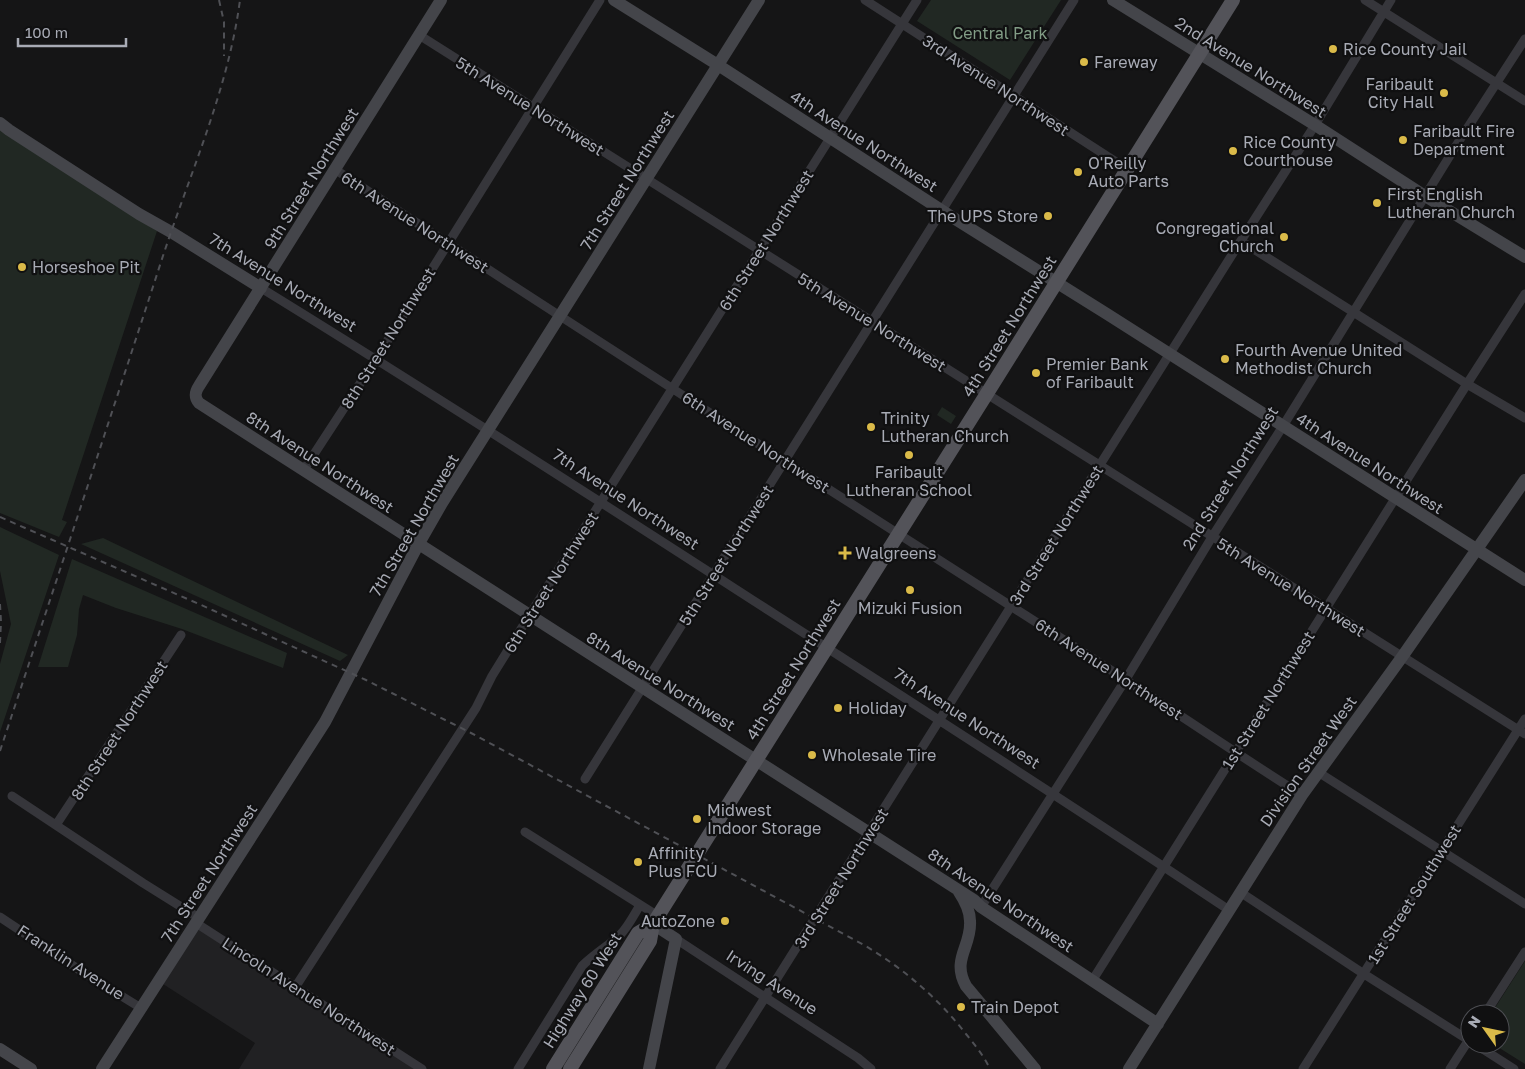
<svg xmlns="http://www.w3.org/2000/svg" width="1525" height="1069" viewBox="0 0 1525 1069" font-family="'Golos Text',sans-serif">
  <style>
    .built { fill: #212123 }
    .green { fill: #212823 }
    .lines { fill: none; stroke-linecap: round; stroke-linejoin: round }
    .street { stroke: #36363b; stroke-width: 9 }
    .secondary { stroke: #44454a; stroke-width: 12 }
    .primary { stroke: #535359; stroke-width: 14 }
    .rail { stroke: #4f5055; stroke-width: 2; stroke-dasharray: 6 5; stroke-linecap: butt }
    .poi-dot { fill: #daba49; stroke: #101011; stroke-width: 2 }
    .labels { text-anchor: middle; stroke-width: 4.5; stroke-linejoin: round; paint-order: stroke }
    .park-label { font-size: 16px; fill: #829d86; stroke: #101011 }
    .poi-label { font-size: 16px; fill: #a8abb5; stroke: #101011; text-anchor: start }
    .street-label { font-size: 16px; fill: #a8abb5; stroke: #101011 }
  </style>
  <rect width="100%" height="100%" fill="#151516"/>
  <path class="built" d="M199 928 420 1069H239L255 1043 163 984Z"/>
  <path class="green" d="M931 0H1061L1010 80 917 21Z
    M0 128 157 231 62 520 67 522 59 537 0 513Z
    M942 407 956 416 951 424 937 415Z
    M0 527 59 555 0 732V664L11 624 0 571Z
    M103 538 348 655 340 661 81 544Z
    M72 559 287 653 283 668 182 629 116 608 83 595 79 609 77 635 68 667H38Z
    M1525 961V1064L1493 1044H1500V1014H1491Z"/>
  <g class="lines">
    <path class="street" d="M865 0 1127 169
      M1365 0 1525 101
      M419 35 1525 734
      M336 170C590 337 847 501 1103 665 1170 708 1235 753 1302 795
      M1241 241 1467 384 1525 418
      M261 288C427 390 590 495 754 601 913 703 1072 805 1229 910
      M303 471 376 359 600 0
      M1318 772 1525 904
      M585 779 1074 0
      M12 796 143 883 199 918
      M56 825 181 635
      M525 832 658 916
      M1240 892 1364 974 1470 1041
      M981 907 1126 679 1212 537 1283 426 1459 141 1525 39
      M0 917 84 973 141 1008
      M196 923 422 1069
      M676 939 858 1058 871 1069
      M1092 981 1467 384 1525 294
      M296 986 476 708 492 676 529 616 917 0
      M1485 1014 1525 952
      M1475 1044 1514 1069
      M518 1069 582 966C594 954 608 946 620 935 628 927 634 915 640 905
      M720 1069 1235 250 1315 125 1391 0
      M1303 1069 1525 719
      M1450 1069 1470 1038"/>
    <path class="secondary" d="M441 0 199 386C195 392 194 397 199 403L974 900 981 907 1158 1024
      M614 0 718 65 952 217 1107 314 1525 580
      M1113 0 1315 125 1425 196 1525 257
      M0 123 9 130 139 214 171 232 261 288
      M959 892C965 901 970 910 970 921 972 946 951 959 966 986L1035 1069
      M0 1049 31 1069
      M102 1069 325 722 418 545 442 503 759 0
      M649 1069 676 939 653 924
      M1129 1069 1302 795 1402 657 1525 480"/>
    <path class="primary" d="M553 1069 638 933 653 924
      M570 1069 650 941 653 924 658 916 986 395 1233 0"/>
    <path class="rail" d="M219 0 224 22V56
      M0 517 199 604 366 680 471 733 864 945C904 969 938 998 966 1034 975 1045 984 1056 990 1069
      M0 604 1 622 0 643
      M0 751C54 588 108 425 161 262 189 175 228 91 240 0"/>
  </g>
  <g class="poi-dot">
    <circle cx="1333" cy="49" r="5"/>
    <circle cx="1084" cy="62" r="5"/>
    <circle cx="1444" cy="93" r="5"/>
    <circle cx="1403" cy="140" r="5"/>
    <circle cx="1233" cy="151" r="5"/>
    <circle cx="1078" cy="172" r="5"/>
    <circle cx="1377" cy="203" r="5"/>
    <circle cx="1048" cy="216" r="5"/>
    <circle cx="1284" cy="237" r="5"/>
    <circle cx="22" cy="267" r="5"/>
    <circle cx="1225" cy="359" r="5"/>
    <circle cx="1036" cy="373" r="5"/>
    <circle cx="871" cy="427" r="5"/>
    <circle cx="909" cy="455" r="5"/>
    <path d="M842.5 545.5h5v5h5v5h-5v5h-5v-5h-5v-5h5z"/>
    <circle cx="910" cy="590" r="5"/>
    <circle cx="838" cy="708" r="5"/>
    <circle cx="812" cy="755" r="5"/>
    <circle cx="697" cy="819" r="5"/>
    <circle cx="638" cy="862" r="5"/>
    <circle cx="725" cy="921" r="5"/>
    <circle cx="961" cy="1007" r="5"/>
  </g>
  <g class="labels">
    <g class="park-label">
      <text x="1000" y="39">Central Park</text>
    </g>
    <g class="poi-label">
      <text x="1343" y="55">Rice County Jail</text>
      <text x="1094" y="68">Fareway</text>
      <text x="1434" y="90" text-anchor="end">Faribault<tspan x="1434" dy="18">City Hall</tspan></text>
      <text x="1413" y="137">Faribault Fire<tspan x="1413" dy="18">Department</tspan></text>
      <text x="1243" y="148">Rice County<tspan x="1243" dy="18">Courthouse</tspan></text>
      <text x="1088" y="169">O'Reilly<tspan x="1088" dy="18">Auto Parts</tspan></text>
      <text x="1387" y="200">First English<tspan x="1387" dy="18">Lutheran Church</tspan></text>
      <text x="1038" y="222" text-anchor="end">The UPS Store</text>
      <text x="1274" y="234" text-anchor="end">Congregational<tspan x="1274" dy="18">Church</tspan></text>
      <text x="32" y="273">Horseshoe Pit</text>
      <text x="1235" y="356">Fourth Avenue United<tspan x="1235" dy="18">Methodist Church</tspan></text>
      <text x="1046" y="370">Premier Bank<tspan x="1046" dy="18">of Faribault</tspan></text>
      <text x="881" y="424">Trinity<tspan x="881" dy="18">Lutheran Church</tspan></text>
      <text x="909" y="478" text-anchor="middle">Faribault<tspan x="909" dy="18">Lutheran School</tspan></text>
      <text x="855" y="559">Walgreens</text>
      <text x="910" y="614" text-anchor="middle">Mizuki Fusion</text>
      <text x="848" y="714">Holiday</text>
      <text x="822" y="761">Wholesale Tire</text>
      <text x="707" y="816">Midwest<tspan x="707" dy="18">Indoor Storage</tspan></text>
      <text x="648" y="859">Affinity<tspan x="648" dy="18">Plus FCU</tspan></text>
      <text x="715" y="927" text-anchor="end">AutoZone</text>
      <text x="971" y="1013">Train Depot</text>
    </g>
    <g class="street-label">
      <text transform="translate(1251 67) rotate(32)" y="6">2nd Avenue Northwest</text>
      <text transform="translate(996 85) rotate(33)" y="6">3rd Avenue Northwest</text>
      <text transform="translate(530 106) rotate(32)" y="6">5th Avenue Northwest</text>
      <text transform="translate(864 141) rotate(33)" y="6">4th Avenue Northwest</text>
      <text transform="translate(311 178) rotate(-58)" y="6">9th Street Northwest</text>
      <text transform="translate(627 180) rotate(-58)" y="6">7th Street Northwest</text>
      <text transform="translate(415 222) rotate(33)" y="6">6th Avenue Northwest</text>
      <text transform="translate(766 240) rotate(-58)" y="6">6th Street Northwest</text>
      <text transform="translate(283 282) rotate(32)" y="6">7th Avenue Northwest</text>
      <text transform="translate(872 322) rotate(32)" y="6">5th Avenue Northwest</text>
      <text transform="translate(1009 326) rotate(-58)" y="6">4th Street Northwest</text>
      <text transform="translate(388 338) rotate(-58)" y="6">8th Street Northwest</text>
      <text transform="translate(756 442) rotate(33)" y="6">6th Avenue Northwest</text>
      <text transform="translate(320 462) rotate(33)" y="6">8th Avenue Northwest</text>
      <text transform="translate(1370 463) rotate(33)" y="6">4th Avenue Northwest</text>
      <text transform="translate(1230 478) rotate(-58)" y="6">2nd Street Northwest</text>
      <text transform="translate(626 499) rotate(33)" y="6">7th Avenue Northwest</text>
      <text transform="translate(414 525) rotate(-60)" y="6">7th Street Northwest</text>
      <text transform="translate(1056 535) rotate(-58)" y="6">3rd Street Northwest</text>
      <text transform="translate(726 555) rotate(-58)" y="6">5th Street Northwest</text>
      <text transform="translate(551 582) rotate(-58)" y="6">6th Street Northwest</text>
      <text transform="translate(1291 587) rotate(32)" y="6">5th Avenue Northwest</text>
      <text transform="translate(793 669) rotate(-58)" y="6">4th Street Northwest</text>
      <text transform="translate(1109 669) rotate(33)" y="6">6th Avenue Northwest</text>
      <text transform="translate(661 681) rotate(32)" y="6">8th Avenue Northwest</text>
      <text transform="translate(1268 700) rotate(-58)" y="6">1st Street Northwest</text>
      <text transform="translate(967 718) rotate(33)" y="6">7th Avenue Northwest</text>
      <text transform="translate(119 730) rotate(-57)" y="6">8th Street Northwest</text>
      <text transform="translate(1308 761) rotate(-55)" y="6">Division Street West</text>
      <text transform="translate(209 873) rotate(-57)" y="6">7th Street Northwest</text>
      <text transform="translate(841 878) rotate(-58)" y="6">3rd Street Northwest</text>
      <text transform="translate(1414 894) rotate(-58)" y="6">1st Street Southwest</text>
      <text transform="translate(1001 900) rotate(34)" y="6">8th Avenue Northwest</text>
      <text transform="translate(71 962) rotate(33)" y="6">Franklin Avenue</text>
      <text transform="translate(772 982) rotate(33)" y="6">Irving Avenue</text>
      <text transform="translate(582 990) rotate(-58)" y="6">Highway 60 West</text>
      <text transform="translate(309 996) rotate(33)" y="6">Lincoln Avenue Northwest</text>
    </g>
  </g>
  <g transform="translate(1485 1029) rotate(303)"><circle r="24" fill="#101011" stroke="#4d4e53"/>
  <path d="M0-4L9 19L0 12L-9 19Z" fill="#daba49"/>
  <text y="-8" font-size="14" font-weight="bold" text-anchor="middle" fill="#a8abb5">N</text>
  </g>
  <path d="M18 38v8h108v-8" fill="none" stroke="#a8abb5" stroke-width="2.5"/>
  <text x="25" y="38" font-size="15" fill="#a8abb5" stroke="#101011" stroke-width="4" paint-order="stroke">100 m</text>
</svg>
